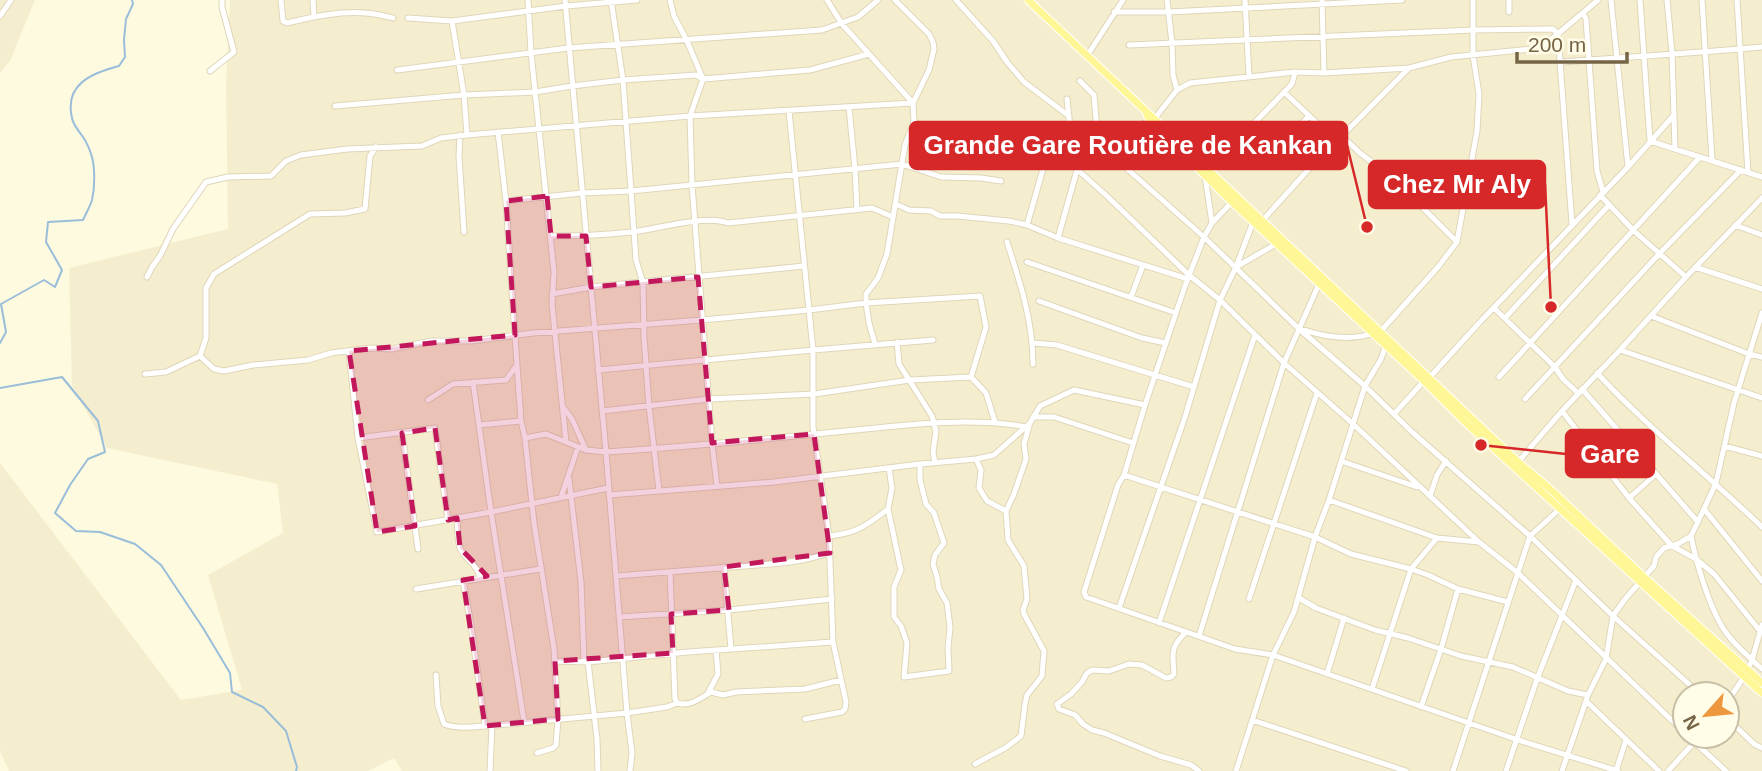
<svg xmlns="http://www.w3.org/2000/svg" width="1762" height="771" viewBox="0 0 1762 771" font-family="Arial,sans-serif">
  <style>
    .residential { fill: #f5eece; fill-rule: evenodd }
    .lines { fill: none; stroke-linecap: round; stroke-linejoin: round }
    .stream { stroke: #9abdd9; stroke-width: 2 }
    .minor-casing { stroke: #dfd6b9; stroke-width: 7 }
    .major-casing { stroke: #fff; stroke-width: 9 }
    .minor { stroke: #fff; stroke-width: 5 }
    .major { stroke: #fff695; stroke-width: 7 }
    .marked { fill: #c2185b; fill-opacity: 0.2; stroke: #c2185b; stroke-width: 5; stroke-dasharray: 14 9; stroke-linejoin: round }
    .leader { fill: none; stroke: #d62828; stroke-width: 2.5 }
    .callout-dot { fill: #d62828; stroke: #fffce7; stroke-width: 2.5 }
    .callout { fill: #d62828; stroke: #d62828; stroke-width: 2.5 }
    .callout-label { font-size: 26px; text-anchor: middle; font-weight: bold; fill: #fff }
  </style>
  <rect width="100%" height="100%" fill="#fdfae0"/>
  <path class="residential" d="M0 0H35L10 61 0 73Z
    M230 0H1762V771H402L394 758 368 771H9L0 751V463L181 700 242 690 208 575 283 533 277 484 107 448 72 386 69 268 228 229 226 87ZM1685 694H1727V736H1685Z"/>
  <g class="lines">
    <path class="stream" d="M0 343 6 332 1 304 44 280 55 287 62 270 46 242 48 222 83 220C86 213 90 207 92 200 95 187 95 169 92 157 90 150 87 143 83 137 79 131 73 125 72 118 64 84 92 73 119 66L125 57 124 40 126 19 133 4 132 0
      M0 388 62 377 98 421 105 452 88 459 70 485 55 513 76 531 100 532 135 544 161 565 203 628 230 673 232 692 263 707 286 731 297 767 296 771"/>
    <defs>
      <path id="minor" d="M281 0 283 21 287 23C312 17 339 11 365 13 374 13 384 16 393 18
        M313 0 314 17
        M528 0 531 53 554 272 552 304 566 442
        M565 0 606 452 627 713 632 753 630 771
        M611 0 623 80 636 260 643 283 644 337 649 406 659 491
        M670 0 674 16 687 41 703 79 690 116 692 185 712 443 717 486
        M827 0 842 24 913 103
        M956 0 993 41 1007 62 1024 82 1069 116
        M1167 0 1172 43 1173 75 1177 90
        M1245 0 1249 76
        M1322 0 1324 73
        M1509 0V12
        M1611 0 1628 167
        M1640 0 1650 141 1762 177
        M1667 0 1672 53 1675 149
        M1702 0 1712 160
        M1737 0 1748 172
        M1114 12H1169L1402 0
        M1583 13 1586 19 1597 171 1603 192
        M0 16 11 0
        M408 18 452 21 566 6 637 0
        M452 21 464 95 467 135
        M1129 45 1474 30 1553 29 1558 34 1572 224
        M1087 56 1123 0
        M1560 62C1628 57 1695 53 1762 47
        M397 70 568 48 822 30 858 17 878 0
        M210 71 234 52 222 7V0
        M1080 81 1094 95 1098 143 1204 237 1298 328 1365 386 1412 432 1530 536 1613 616 1700 694
        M1284 92 1336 141
        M1067 99 1072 148V165
        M335 106 464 95 535 92 572 86 623 80 696 75 703 79 810 70 869 54
        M849 107 855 169 857 209
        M789 111 813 350V427L829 536 833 642 846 702 845 709 842 712 805 719
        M460 135 459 156 464 232
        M1342 136 1360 153 1392 177 1457 242
        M1238 140 1260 161 1264 162 1309 116
        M1281 145 1307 171
        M1008 164 1017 145 1031 128 1108 197 1189 275 1220 300 1284 363 1352 423 1479 542 1518 573 1685 733
        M1077 170 1058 238 1188 279
        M1208 171 1292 84 1295 72
        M1205 176 1212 223
        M1600 195 1634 231 1686 277
        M506 201 582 193 631 191 902 164 941 177 981 178 1001 181
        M896 204 909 210 931 211 940 216H957L1009 221 1027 225 1058 238
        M1262 221 1307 171 1409 68
        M1027 225 1043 169 1057 153 1098 143 1150 121 1155 118 1177 90 1190 83 1295 72 1324 73 1409 68 1451 57 1541 48 1598 0
        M1735 225 1762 235
        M551 236C578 236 605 235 632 232 657 229 706 214 728 223L872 208 893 217
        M1007 242C1020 282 1033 321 1033 364
        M1027 262 1176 313
        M1236 267 1276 244
        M1695 267 1762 289
        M147 277 152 267 160 256 173 229 206 182 228 177 271 176 286 161 301 155 347 149 422 146 441 138 467 135 690 116 913 103
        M552 294 591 287 804 266
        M1131 297 1143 265
        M1039 301 1142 338 1166 343
        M1494 308 1555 367 1563 379 1578 393
        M1651 316 1749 354 1762 357
        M1505 318 1609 205
        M1301 329C1324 337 1351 341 1374 333
        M1380 332 1438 267 1457 242 1477 131 1479 94 1473 55V0
        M897 342 899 364 932 416 936 431 933 452 935 463
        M1033 343 1057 345 1194 387
        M875 344 869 323 866 303V294L878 278 887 254 905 145 914 122 913 103 929 70 934 49 933 42 929 34 895 0
        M1620 350 1762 398
        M349 351 358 438 377 532 491 512 608 488
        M200 356 214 369 224 371 253 365 308 360 331 353 371 348 392 349 431 341H472L533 333 702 320 809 310 866 303 980 296 986 327 971 377 986 393 995 422
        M517 365 521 421 525 438 534 523 554 649 558 719 556 745 553 748 537 753
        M598 370 813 350 933 340
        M1597 373C1648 428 1708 475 1762 527
        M145 374 166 372 200 356 206 338V288L214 274 310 214 345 213 365 209 370 156 376 147
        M1430 377 1479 323 1628 167 1674 115
        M1499 377 1700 157
        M473 382 491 512 524 721
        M1582 389 1698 522
        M1525 399 1659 254 1741 170
        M428 400 453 384 506 380 517 365 506 201 498 132
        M1145 405 1124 475 1118 485 1084 592 1086 597 1235 649 1273 655 1518 740 1618 771
        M563 407 572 419 586 450
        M602 411 709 399 814 394 910 380 971 377
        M1562 411 1629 498 1672 546 1696 559 1714 574 1760 631
        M1394 414 1424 381
        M1033 417H1054L1133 443
        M479 425 521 421
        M402 433 418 549
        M358 438 435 428 448 520
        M525 438 546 434 586 450 606 452C682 447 759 440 835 432 899 426 964 416 1028 427
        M1724 446 1762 456
        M976 459 981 470 979 488 987 501 1006 511
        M1341 461 1417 487
        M1518 462 1562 411 1620 350 1686 277 1762 198
        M889 468 892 488 888 509 901 570 894 587V617L901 626 907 643 904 677 949 671 948 648 950 627 947 603 939 589 937 577 933 564 935 555 944 543 934 513 926 504 920 480V464
        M1124 475 1315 537 1351 554 1411 569 1428 575 1458 589 1508 602
        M569 479 581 582 584 661
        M609 495 774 482 920 464 976 459 994 455 1030 423 1040 406 1074 390 1145 405 1185 286 1204 237 1212 223 1232 202
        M1430 496 1437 475 1446 461
        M561 497 578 447
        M1629 498 1656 474
        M1329 500 1437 538 1479 542
        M1704 509 1762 581
        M457 518C458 528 457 539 460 548 465 560 476 562 480 577
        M829 536C858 533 865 526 888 509
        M1691 536C1696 562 1708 602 1721 625 1731 642 1748 656 1762 669
        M724 567 731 649
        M670 572 675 699 677 703C691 707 700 698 711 692L723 695 736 692 805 689 841 680
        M616 576 783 563 803 560 830 553
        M1644 577 1654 566 1656 557 1664 548 1678 544 1691 536 1704 509 1716 483 1734 403 1762 313
        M463 580 471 625 485 726
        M416 589 540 569
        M1299 598 1316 608 1375 630 1408 638 1461 656 1513 667 1568 691 1588 695
        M1249 599 1317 393
        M1119 608 1185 417 1220 300 1236 267 1253 222
        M619 617 729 610 832 599
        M1159 623 1255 335
        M1186 632C1169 649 1173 653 1174 674L1171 677 1166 678 1142 665 1129 664 1109 671 1092 670 1087 673 1082 682 1071 694 1057 704 1059 709 1075 715 1083 724 1092 730 1104 733 1160 756 1191 765 1199 771
        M1199 636 1284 363 1319 284
        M555 661 588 662 688 652 833 642
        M588 662 597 739 598 771
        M1327 674 1344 618
        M436 675 438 706 444 724C457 729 472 727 485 726L627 713 667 707 677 703
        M1372 689 1411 569 1437 538
        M708 693 718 674 716 650
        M1586 701 1659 771
        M1727 702 1744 677 1752 660 1762 625
        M1421 707 1441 649 1458 589
        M1727 718 1754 744 1762 748
        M1252 720 1406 771
        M1688 736 1726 771
        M975 764 1005 748 1021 736 1025 704 1027 695 1042 676 1044 651 1024 614 1023 610 1027 599 1024 566 1008 540 1006 511 1014 494 1026 459 1024 444 1029 426
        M490 771 492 725
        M1236 771 1273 655 1294 612 1315 537 1329 500 1365 386 1381 359 1387 342
        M1453 771 1530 536 1562 507
        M1506 771 1537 679 1576 580
        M1562 771 1588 695 1606 659 1613 616 1625 599 1640 582
        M1616 771 1626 740
        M1668 771 1700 736"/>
      <path id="major" d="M1028 0 1518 462 1550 489 1644 577 1762 683
        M1147 115 1150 121 1232 202 1424 381 1465 422 1762 693"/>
    </defs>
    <use href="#minor" class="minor-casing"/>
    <use href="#major" class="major-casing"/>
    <use href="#minor" class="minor"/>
    <use href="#major" class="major"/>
  </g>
  <path class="marked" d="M547 196 551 236H586L591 287 698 277 712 443 814 434 830 553 724 567 729 610 671 614 673 653 555 661 558 719 485 726 463 580 487 576 460 548 457 518 448 520 435 428 402 433 415 526 377 532 349 351 515 335 506 201Z"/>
  <path class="leader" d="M1367 227L1347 145M1551 307L1545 184M1481 445L1566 454"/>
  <g class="callout-dot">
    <circle cx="1367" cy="227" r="7"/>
    <circle cx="1551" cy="307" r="7"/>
    <circle cx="1481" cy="445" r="7"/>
  </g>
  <g class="callout">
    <rect x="910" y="122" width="437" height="47" rx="7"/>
    <rect x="1369" y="161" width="176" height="47" rx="7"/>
    <rect x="1566" y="430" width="88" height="47" rx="7"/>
  </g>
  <g class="callout-label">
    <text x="1128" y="154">Grande Gare Routière de Kankan</text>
    <text x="1457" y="193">Chez Mr Aly</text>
    <text x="1610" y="463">Gare</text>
  </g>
  <g transform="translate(1706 715) rotate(243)"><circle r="33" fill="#fffce7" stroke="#c8bfa7" stroke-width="2"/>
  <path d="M0-5L12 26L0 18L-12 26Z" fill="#ed983f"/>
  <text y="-10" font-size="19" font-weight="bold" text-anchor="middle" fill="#756446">N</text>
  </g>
  <path d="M1517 52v10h110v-10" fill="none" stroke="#756446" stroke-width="3.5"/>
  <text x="1528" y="52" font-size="21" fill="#756446" stroke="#fffce7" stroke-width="5" paint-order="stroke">200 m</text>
</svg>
